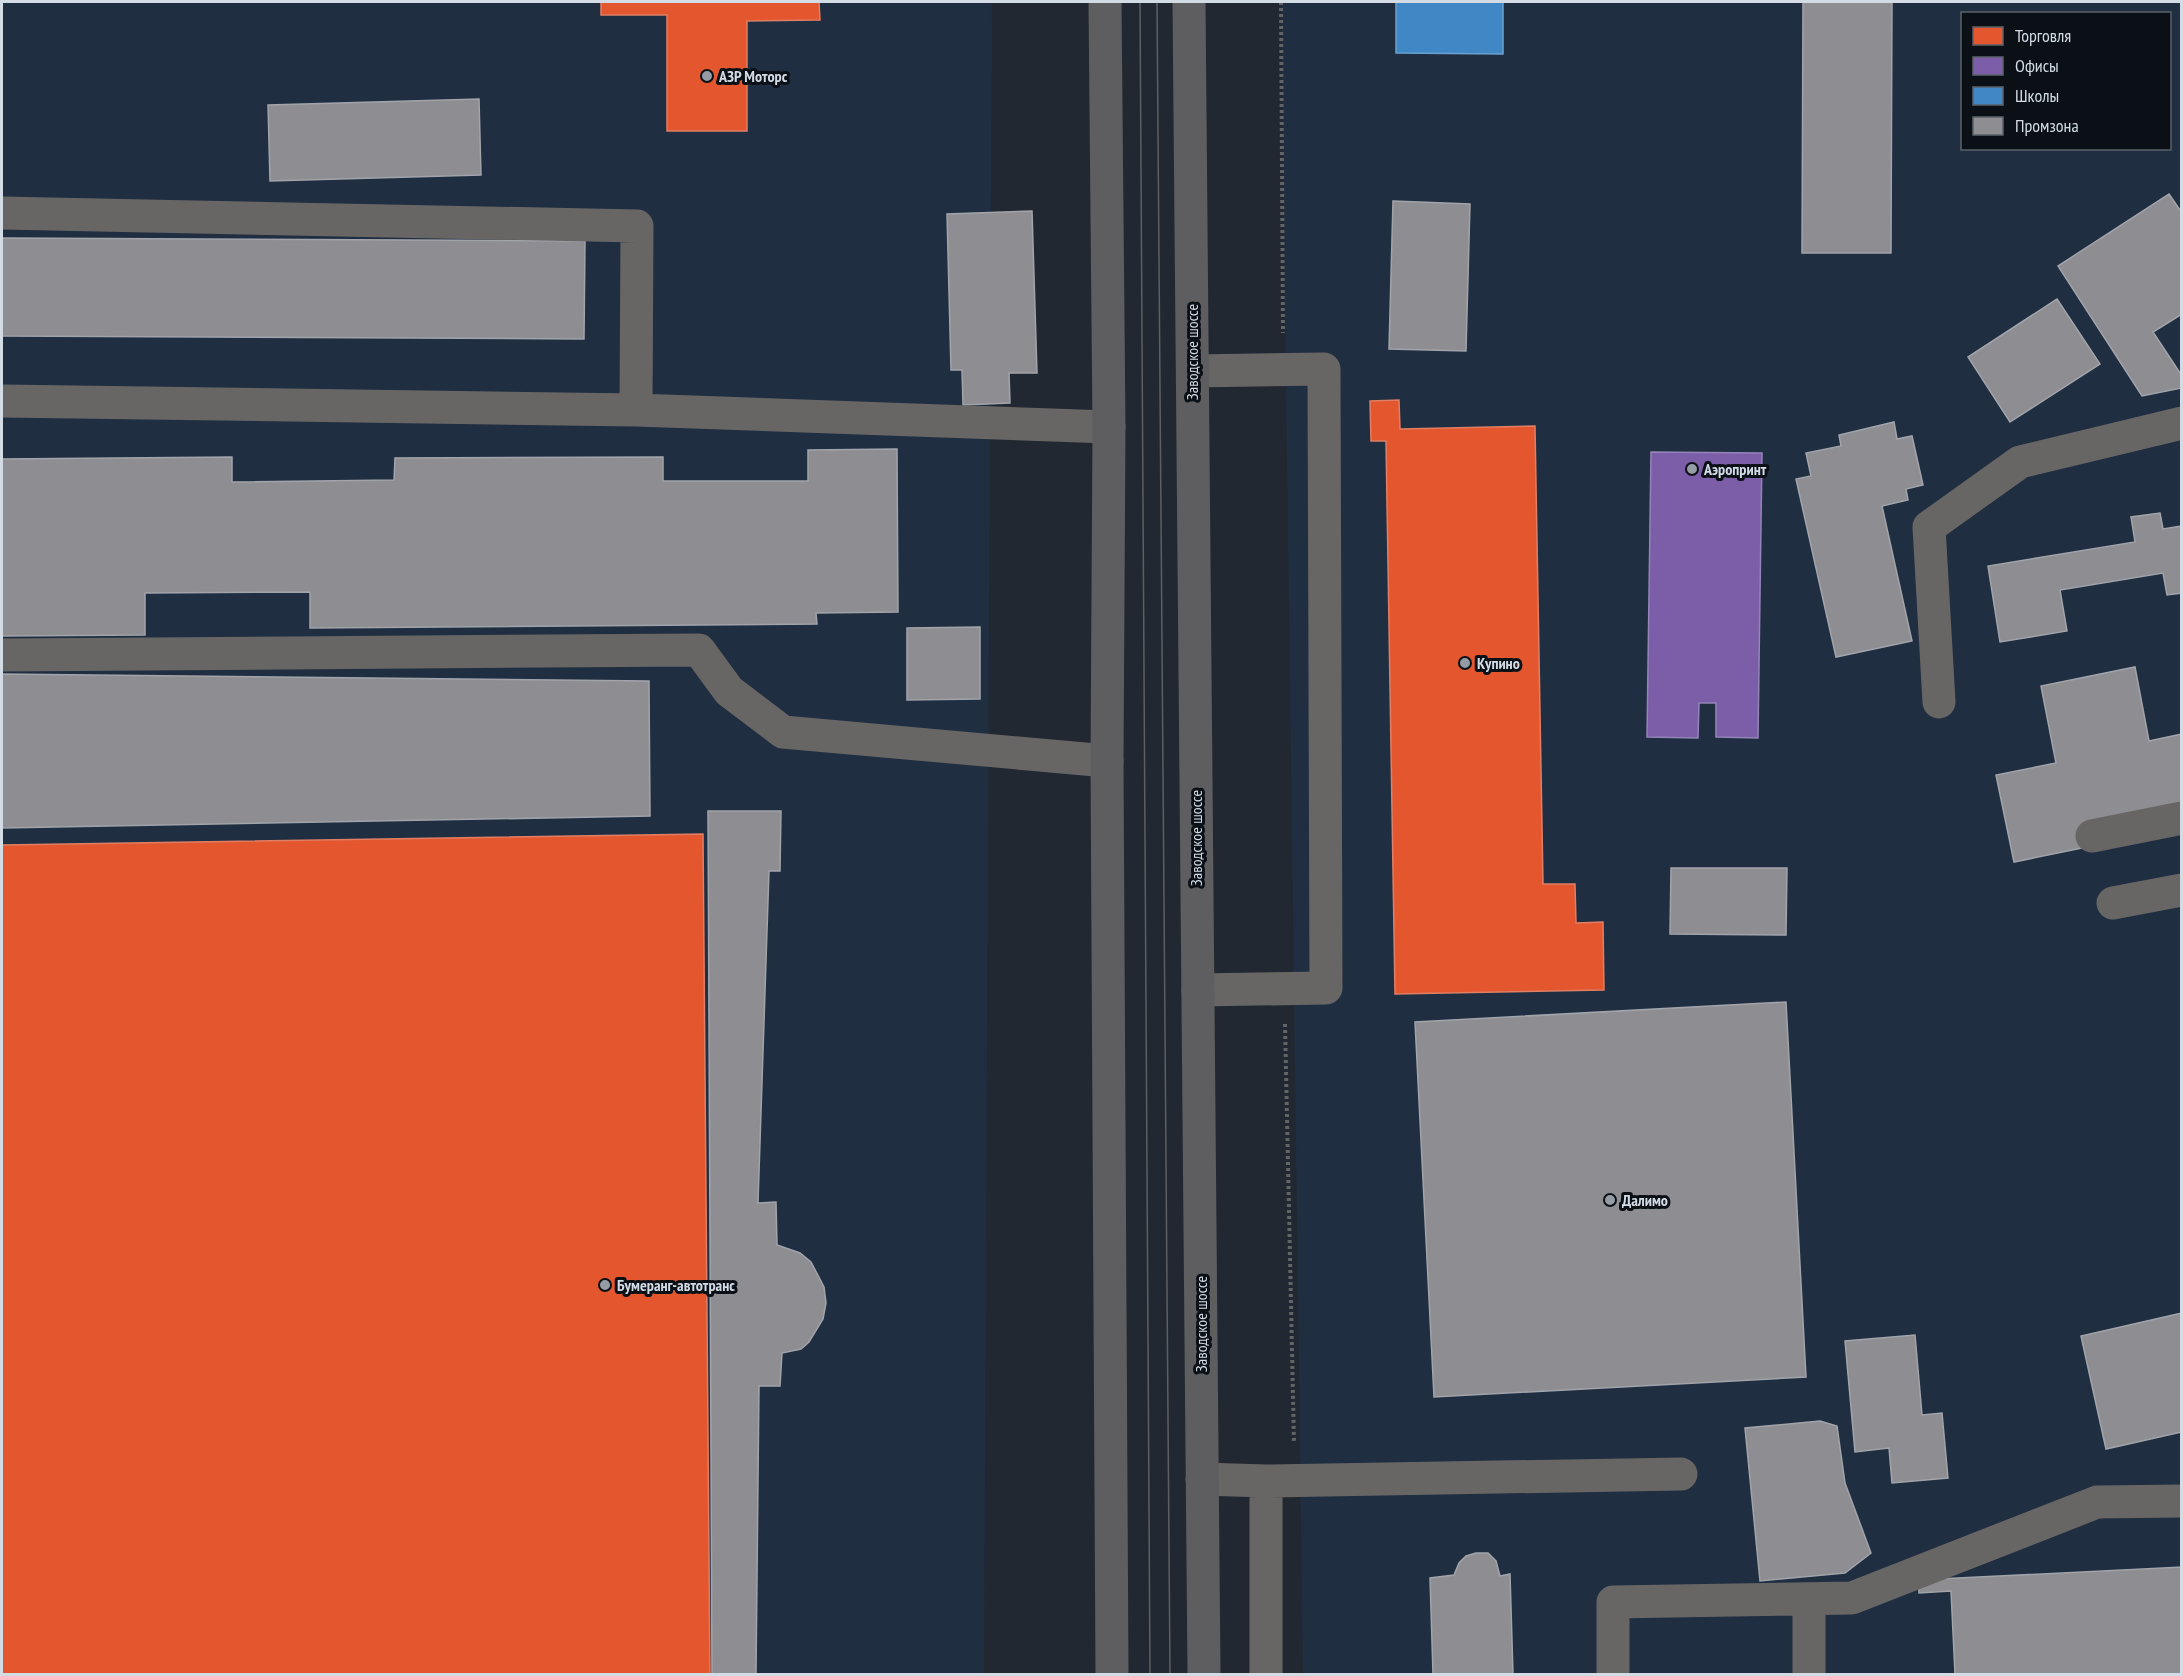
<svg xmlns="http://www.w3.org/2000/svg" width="2183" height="1676" viewBox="0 0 2183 1676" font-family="'PT Sans Narrow',sans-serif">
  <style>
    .built { fill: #202e41; fill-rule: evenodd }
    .shops { fill: #e4572e; stroke: #df7f65; stroke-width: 1.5 }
    .offices { fill: #7b5ea7; stroke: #9584ba; stroke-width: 1.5 }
    .schools { fill: #3f88c5; stroke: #6ba1cf; stroke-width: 1.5 }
    .industry { fill: #8d8d92; stroke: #a2a4ab; stroke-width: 1.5 }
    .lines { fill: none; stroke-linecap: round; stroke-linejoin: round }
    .path { stroke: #636465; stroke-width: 4; stroke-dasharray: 3 3; stroke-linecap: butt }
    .minor { stroke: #686665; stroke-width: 33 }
    .major { stroke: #5e5e60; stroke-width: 33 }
    .tram { stroke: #5e5f62; stroke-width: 1.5 }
    .poi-dot { fill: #959ca6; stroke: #0b1017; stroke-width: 2 }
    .labels { text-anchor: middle; stroke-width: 6; stroke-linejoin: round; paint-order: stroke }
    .poi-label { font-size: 16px; font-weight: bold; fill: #d3dbe5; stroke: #0b1017; text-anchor: start }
    .street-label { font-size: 16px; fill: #d3dbe5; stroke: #0b1017 }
  </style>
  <rect width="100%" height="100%" fill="#222831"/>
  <path class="built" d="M2 2H992L984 1674H2Z
    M1281 2H2181V1674H1303ZM1962 14H2170V148H1962Z"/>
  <path class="shops" d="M601 2H819L820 20 747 21V131H667V15H601Z
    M1399 400 1400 429 1535 426 1543 884H1575L1576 923 1603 922 1604 990 1395 994 1386 441H1371L1370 401Z
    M703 834 710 1674H2V845Z"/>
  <path class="offices" d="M1651 452 1762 453 1758 738 1716 737V703H1699L1698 738 1647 737Z"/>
  <path class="schools" d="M1396 2H1503V54L1396 53Z"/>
  <path class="industry" d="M1803 2H1892L1891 253H1802Z
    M479 99 481 175 270 181 268 105Z
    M2169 194 2182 213V314L2153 332 2182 376V388L2142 396 2058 266Z
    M1393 201 1470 204 1466 351 1389 349Z
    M1032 211 1037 373H1009L1010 403 963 405 962 370H951L947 214Z
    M2 238 585 241 584 339 2 336Z
    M2057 299 2100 364 2010 422 1968 357Z
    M1894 422 1897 439 1912 436 1923 485 1906 489 1908 500 1882 506 1912 641 1836 657 1796 479 1811 476 1806 453 1841 446 1839 435Z
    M897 449 898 612 816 613 817 624 310 628V592L145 593V635L2 636V459L232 457V482L394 480 395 458 663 457V481H808V450Z
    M2160 513 2163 529 2182 526V593L2167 595 2163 573 2060 590 2067 631 2000 642 1988 566 2135 542 2131 517Z
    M980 627V699L907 700V628Z
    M2135 667 2149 741 2182 734V810L2082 848 2014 862 1996 775 2056 763 2041 686Z
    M2 674 649 681 650 816 2 828Z
    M708 811H781L780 871H769L758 1203 776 1202 777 1245 800 1253 811 1262 824 1287 826 1303 823 1319 809 1342 801 1349 782 1353 780 1386H759L756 1674H712Z
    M1671 868H1787L1786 935 1670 934Z
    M1786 1002 1806 1377 1434 1397 1415 1022Z
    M2182 1313V1432L2106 1449 2081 1336Z
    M1915 1335 1922 1415 1942 1413 1948 1478 1892 1483 1889 1448 1855 1452 1845 1341Z
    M1820 1421 1837 1426 1845 1483 1871 1553 1845 1573 1760 1581 1745 1428Z
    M1476 1553H1488L1496 1561 1500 1576 1510 1574 1513 1674H1433L1430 1578 1454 1575 1459 1563 1466 1556Z
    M2182 1567V1674H1955L1951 1591 1919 1593 1918 1580Z"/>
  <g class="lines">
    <path class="path" d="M1281 2 1283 333
      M1285 1024 1294 1443"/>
    <path class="minor" d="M2 213 637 226 636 410
      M1193 371 1324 369 1326 988 1198 990
      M2 401 636 410 1109 427
      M2 655 699 650 729 691 783 732 1107 761
      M1939 702 1929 527 2020 462 2182 423
      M2092 836 2182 818
      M2113 903 2182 890
      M1202 1479 1266 1481 1681 1474
      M1809 1599V1674
      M1266 1674V1481
      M1613 1674V1602L1852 1598 2097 1502 2182 1501"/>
    <path class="major" d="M1105 2 1109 427 1107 761 1112 1674
      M1189 2 1204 1674"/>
    <path class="tram" d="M1140 2 1150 1674
      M1157 2 1170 1674"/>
  </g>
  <g class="poi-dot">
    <circle cx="707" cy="76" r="6"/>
    <circle cx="1692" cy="469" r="6"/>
    <circle cx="1465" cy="663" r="6"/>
    <circle cx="1610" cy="1200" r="6"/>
    <circle cx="605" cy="1285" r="6"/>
  </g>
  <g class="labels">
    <g class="poi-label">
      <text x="719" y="82">АЗР Моторс</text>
      <text x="1704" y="475">Аэропринт</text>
      <text x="1477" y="669">Купино</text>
      <text x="1622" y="1206">Далимо</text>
      <text x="617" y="1291">Бумеранг-автотранс</text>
    </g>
    <g class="street-label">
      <text transform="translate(1192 352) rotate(-90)" y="6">Заводское шоссе</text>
      <text transform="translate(1196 838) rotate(-90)" y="6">Заводское шоссе</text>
      <text transform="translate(1201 1324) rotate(-90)" y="6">Заводское шоссе</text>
    </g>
  </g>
  <rect width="2183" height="1676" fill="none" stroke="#d3dbe5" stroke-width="6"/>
  <rect x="1961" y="12" width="210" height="138" fill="#0b1017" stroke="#5b6169" stroke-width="1.5"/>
  <rect x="1973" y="27" width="30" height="18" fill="#e4572e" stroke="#5b6169" stroke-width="1.5"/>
  <text x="2015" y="42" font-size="18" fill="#d3dbe5">Торговля</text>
  <rect x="1973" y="57" width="30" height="18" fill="#7b5ea7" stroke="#5b6169" stroke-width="1.5"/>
  <text x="2015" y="72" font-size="18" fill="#d3dbe5">Офисы</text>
  <rect x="1973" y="87" width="30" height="18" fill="#3f88c5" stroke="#5b6169" stroke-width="1.5"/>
  <text x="2015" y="102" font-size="18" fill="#d3dbe5">Школы</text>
  <rect x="1973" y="117" width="30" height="18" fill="#8d8d92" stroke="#5b6169" stroke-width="1.5"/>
  <text x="2015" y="132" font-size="18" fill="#d3dbe5">Промзона</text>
</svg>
